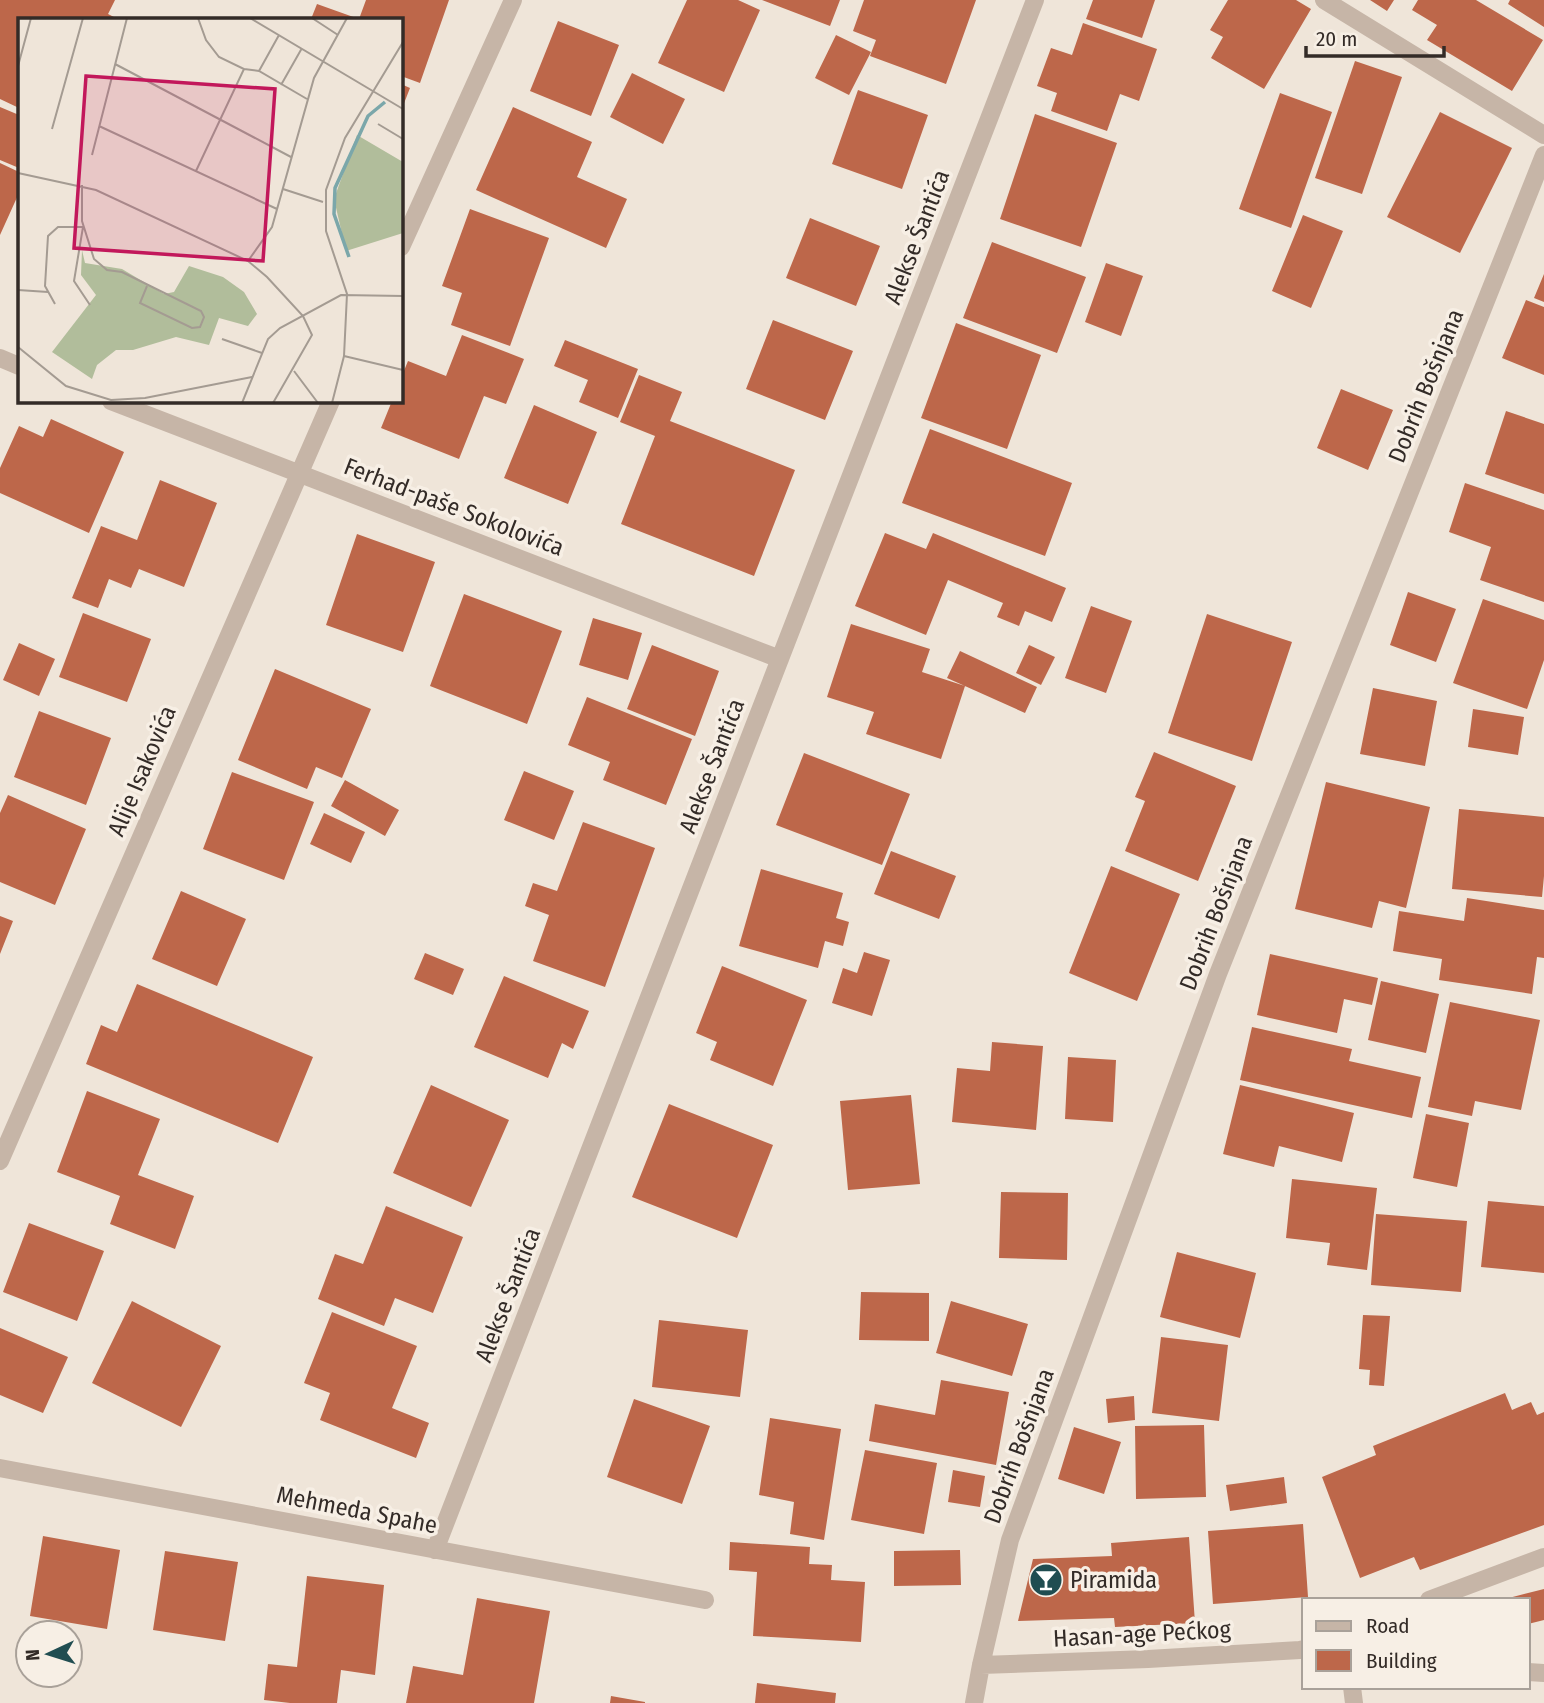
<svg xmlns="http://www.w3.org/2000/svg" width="1544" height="1703" viewBox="0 0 1544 1703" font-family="'Fira Sans Condensed',sans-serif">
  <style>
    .building { fill: #bd674a }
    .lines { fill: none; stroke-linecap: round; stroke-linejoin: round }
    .street { stroke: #c6b5a7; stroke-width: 18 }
    .labels { text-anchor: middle; stroke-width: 7; stroke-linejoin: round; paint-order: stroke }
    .street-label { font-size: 24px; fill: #332b27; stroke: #f7efe5 }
    .poi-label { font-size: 24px; fill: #332b27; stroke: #f7efe5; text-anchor: start }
    .inset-river { fill: none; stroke: #7ba7aa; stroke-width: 3.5 }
    .inset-road { fill: none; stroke: #a49b92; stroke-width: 2 }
    .view { fill: #c2185b; fill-opacity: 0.15; stroke: #c2185b; stroke-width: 3.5 }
    .inset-edge { fill: none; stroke: #332b27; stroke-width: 3.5 }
  </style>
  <rect width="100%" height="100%" fill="#efe5d9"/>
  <path class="building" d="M0 0H115L108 14 118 19H19V108L0 99Z
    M366 0H449L420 83 401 76V19H311L317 4 359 19Z
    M687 0H738L760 10 724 92 658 63Z
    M762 0H840L830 26Z
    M864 0H976L946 84 870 56 876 40 853 31Z
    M1093 0H1155L1142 38 1086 19Z
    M1228 0H1296L1311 9 1264 89 1211 58 1223 37 1210 30Z
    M1370 0H1394L1387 11Z
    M1418 0H1476L1543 40 1512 91 1427 40 1437 25 1412 10Z
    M1510 0H1544V27L1508 4Z
    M558 21 619 45 591 116 530 91Z
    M1083 23 1157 49 1139 101 1120 94 1107 131 1051 111 1057 93 1037 86 1051 48 1072 55Z
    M836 35 871 52 849 95 815 78Z
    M1355 61 1402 77 1362 194 1315 178Z
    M632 73 685 99 663 144 610 117Z
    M401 84 410 88 401 111Z
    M858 90 928 115 902 189 832 164Z
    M1280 93 1332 112 1291 228 1239 209Z
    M0 107 19 115V168L0 160Z
    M513 107 592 142 577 177 627 199 606 248 476 190Z
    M1440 112 1512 148 1460 253 1387 217Z
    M1035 114 1117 143 1081 247 1000 219Z
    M0 163 19 172V193L0 235Z
    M470 209 549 238 510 346 451 325 462 293 442 286Z
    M1303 215 1343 231 1311 308 1272 291Z
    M810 218 880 246 856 306 786 278Z
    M992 242 1086 277 1057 353 963 318Z
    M1106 263 1143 276 1121 336 1085 322Z
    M1544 274V302L1534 298Z
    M1526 300 1544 307V375L1502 358Z
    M773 320 853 351 825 420 746 389Z
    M956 323 1041 355 1007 449 921 418Z
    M462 335 524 359 506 404 484 396 459 459 381 428 392 401H401V378L408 361 446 376Z
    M565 340 638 369 618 418 579 402 588 380 554 366Z
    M639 375 682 392 670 421 795 470 754 576 621 524 655 436 620 422Z
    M1341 389 1393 410 1368 470 1317 448Z
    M534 405 597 432 568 504 504 478Z
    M1506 411 1544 424V494L1485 474Z
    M51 419 124 452 89 533 0 493V468L19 426 43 437Z
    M930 429 1072 483 1045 556 902 503Z
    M160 480 217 503 184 587 139 569 131 588 109 579 98 608 72 598 101 526 137 540Z
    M1465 483 1544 510V602L1480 580 1491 547 1449 532Z
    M885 533 926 549 933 533 1066 588 1052 622 1025 611 1019 626 997 617 1003 603 948 580 926 635 855 606Z
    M357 534 435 562 403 652 326 625Z
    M1408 592 1456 609 1436 662 1390 645Z
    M464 594 562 631 527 724 430 686Z
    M1483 599 1544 620V660L1527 709 1453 683Z
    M1091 606 1132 621 1106 693 1065 678Z
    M83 613 151 639 127 702 59 677Z
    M1207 614 1292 642 1252 761 1168 733Z
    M593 618 642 633 628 680 579 665Z
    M851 624 930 649 922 672 965 686 941 759 866 734 874 712 827 697Z
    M19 643 55 659 39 696 3 680Z
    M652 645 719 671 695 736 627 709Z
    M1029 645 1055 657 1041 685 1016 673Z
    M960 651 1037 687 1025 713 947 678Z
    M275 669 371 709 342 778 316 767 307 789 238 760Z
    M1373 688 1437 701 1425 766 1360 754Z
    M587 697 692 739 666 805 603 780 610 762 568 745Z
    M1473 709 1524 717 1518 755 1468 747Z
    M39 711 111 738 86 805 14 777Z
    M1154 752 1236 786 1198 881 1125 851 1145 801 1135 797Z
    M804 753 910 794 882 865 776 825Z
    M524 771 574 791 554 840 504 820Z
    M232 772 314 802 284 880 203 849Z
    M345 780 399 810 385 836 331 806Z
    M1326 782 1430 807 1406 908 1379 901 1372 928 1295 909Z
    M8 795 86 829 55 905 0 882V813Z
    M1459 809 1544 817V876L1542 897 1452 889Z
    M324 813 365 832 351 863 310 844Z
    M583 822 655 848 605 987 533 961 549 915 525 906 533 883 557 891Z
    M891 851 956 876 939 919 874 894Z
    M1111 866 1180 894 1137 1001 1069 973Z
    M761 869 843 893 836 918 849 922 843 946 825 941 818 968 739 946Z
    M181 891 246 919 217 986 152 959Z
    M1467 898 1544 910V958L1537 957 1532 994 1439 980 1442 959 1393 951 1399 911 1464 921Z
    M0 916 13 921 0 954Z
    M864 952 890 960 872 1016 832 1003 843 968 857 973Z
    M425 953 464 969 453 995 414 979Z
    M1270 954 1378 978 1372 1005 1344 999 1337 1033 1257 1015Z
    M722 966 807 1000 773 1086 710 1060 717 1042 696 1033Z
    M504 976 589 1011 573 1049 562 1043 548 1078 474 1047Z
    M1381 981 1439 994 1426 1053 1368 1040Z
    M137 984 313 1057 278 1143 86 1064 101 1025 117 1032Z
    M1450 1002 1540 1020 1521 1110 1475 1101 1472 1116 1428 1107Z
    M1252 1027 1352 1049 1349 1061 1421 1077 1412 1118 1240 1080Z
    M992 1042 1043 1046 1036 1130 952 1122 957 1068 990 1071Z
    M1068 1057 1116 1060 1113 1122 1065 1119Z
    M431 1085 509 1120 471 1207 393 1173Z
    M1240 1085 1354 1113 1342 1162 1279 1146 1274 1167 1223 1154Z
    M87 1091 160 1119 138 1175 194 1196 175 1249 110 1224 120 1196 57 1172Z
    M911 1095 920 1184 848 1190 840 1101Z
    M669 1104 773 1145 737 1238 632 1197Z
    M1426 1114 1469 1123 1457 1187 1413 1178Z
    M1292 1179 1377 1188 1367 1270 1327 1265 1330 1243 1286 1238Z
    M1001 1192 1068 1193 1067 1260 999 1258Z
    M1488 1201 1544 1206V1273L1481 1267Z
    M386 1206 463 1237 433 1313 395 1298 384 1326 318 1299 335 1254 363 1264Z
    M1376 1214 1467 1221 1461 1292 1371 1285Z
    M29 1223 104 1251 77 1321 3 1292Z
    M1177 1252 1256 1273 1240 1338 1160 1317Z
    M861 1292 929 1293V1341L859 1340Z
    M132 1301 221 1346 181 1427 92 1383Z
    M951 1301 1028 1324 1012 1376 936 1353Z
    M332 1312 417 1346 392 1408 429 1423 416 1458 320 1420 330 1393 304 1383Z
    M1363 1315 1390 1316 1384 1386 1369 1385 1370 1370 1359 1369Z
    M659 1320 748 1330 740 1397 652 1387Z
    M0 1328 68 1357 43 1413 0 1395Z
    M1161 1337 1228 1345 1219 1421 1152 1413Z
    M941 1380 1009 1392 996 1465 869 1441 875 1404 935 1415Z
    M1505 1393 1512 1410 1531 1402 1537 1415 1544 1412V1525L1420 1570 1414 1557 1360 1578 1322 1477 1376 1455 1373 1446Z
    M1134 1396 1135 1420 1108 1423 1106 1399Z
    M634 1399 710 1426 682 1504 607 1477Z
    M770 1418 841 1429 824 1540 790 1534 794 1502 759 1495Z
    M1204 1425 1206 1497 1136 1499 1135 1426Z
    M1074 1427 1121 1442 1104 1494 1058 1479Z
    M865 1450 937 1463 924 1534 851 1520Z
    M953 1470 985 1476 980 1507 948 1502Z
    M1284 1477 1287 1503 1230 1511 1226 1485Z
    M1303 1524 1308 1597 1213 1604 1208 1531Z
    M43 1536 120 1550 107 1629 30 1616Z
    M1189 1537 1195 1623 1115 1627 1114 1618 1018 1621 1033 1559 1112 1556 1111 1543Z
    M730 1542 810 1547 809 1564 832 1565 831 1580 865 1582 861 1642 753 1636 757 1572 729 1570Z
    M960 1550 961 1585 894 1586V1551Z
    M165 1551 238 1562 225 1641 153 1630Z
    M307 1576 384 1585 375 1675 341 1670 337 1703H290L264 1700 268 1664 297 1667Z
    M1544 1589V1620L1528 1624V1600H1501Z
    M477 1598 550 1611 534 1703H406L413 1666 463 1675Z
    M757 1683 836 1693 835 1703H755Z
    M611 1696 645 1702V1703H610Z"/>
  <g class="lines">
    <path class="street" d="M1324 0 1544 135
      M401 247 513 0
      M0 358 19 366
      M111 401 780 659
      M0 1161 331 401
      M0 1468 705 1600
      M435 1550 1035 0
      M1429 1600 1544 1557
      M981 1665 1148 1659 1300 1650 1304 1649
      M1528 1672 1544 1673
      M1352 1687 1354 1703
      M974 1703 981 1665 1010 1540 1218 974 1544 155"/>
  </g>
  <defs>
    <symbol id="bar-disc" viewBox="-11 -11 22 22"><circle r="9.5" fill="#204d51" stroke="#f7efe5"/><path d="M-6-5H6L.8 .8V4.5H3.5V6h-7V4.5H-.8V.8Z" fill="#fff"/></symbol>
  </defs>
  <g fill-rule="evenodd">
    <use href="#bar-disc" x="1027" y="1561" width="38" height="38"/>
  </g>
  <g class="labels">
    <g class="street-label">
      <text transform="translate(917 237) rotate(-69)" y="8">Alekse Šantića</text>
      <text transform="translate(1426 386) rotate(-68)" y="8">Dobrih Bošnjana</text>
      <text transform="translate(454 507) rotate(21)" y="8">Ferhad-paše Sokolovića</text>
      <text transform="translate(712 766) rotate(-69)" y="8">Alekse Šantića</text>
      <text transform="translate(142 771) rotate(-67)" y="8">Alije Isakovića</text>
      <text transform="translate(1216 913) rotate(-69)" y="8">Dobrih Bošnjana</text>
      <text transform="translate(508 1295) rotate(-69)" y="8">Alekse Šantića</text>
      <text transform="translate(1019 1446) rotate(-70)" y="8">Dobrih Bošnjana</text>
      <text transform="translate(357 1510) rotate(11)" y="8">Mehmeda Spahe</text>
      <text transform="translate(1142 1634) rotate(-3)" y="8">Hasan-age Pećkog</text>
    </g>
    <g class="poi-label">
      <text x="1070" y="1588">Piramida</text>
    </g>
  </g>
  <g transform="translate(18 18)">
    <rect width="385" height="385" fill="#efe5d9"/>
    <path d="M339 117 385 144V215L328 233 316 181ZM64 232 67 245 104 251 146 276 156 274 171 248 205 259 226 274 239 296 230 308 201 300 191 327 158 319 115 332H98L79 347 74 361 34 334 78 277 63 257Z" fill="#b1bd9b"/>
    <path class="inset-river" d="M331 239 316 196 317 170 350 98 367 84"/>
    <path class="inset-road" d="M232 0 385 91M294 0 320 17M97 46 273 139M0 48 13 0M226 51 241 53 289 81M241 53 261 17M263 67 284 30M360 106 385 121M81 108 259 191M34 111 65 0M74 137 109 0M178 153 226 51 201 39 188 22 180 0M0 155 78 172 230 243 249 259 285 298 294 317 255 385M64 167V203L76 241 89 252 104 254 183 293 186 299 182 309 174 310 122 285 129 268M265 171 305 184M0 185V210M230 243 254 209 296 60 329 0M0 272 30 274M37 286 27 268 30 218 40 209H65L56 263 72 287M204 321 244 335M0 329 48 368 93 382 127 380 234 359M326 338 385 352M276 353 300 385M224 385 250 321 262 310 323 277 385 278M314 385 326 338 329 276 308 213V172L327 120 385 24"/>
    <path class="view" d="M68 58 257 71 245 243 56 230Z"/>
    <rect width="385" height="385" class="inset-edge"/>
  </g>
  <rect x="1302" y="1598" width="228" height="91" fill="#f7efe5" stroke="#a9a199" stroke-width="2"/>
  <rect x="1316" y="1621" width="35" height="10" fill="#c6b5a7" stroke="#a9a199" stroke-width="2"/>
  <text x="1366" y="1633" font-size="21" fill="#332b27">Road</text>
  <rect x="1316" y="1650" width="35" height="21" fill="#bd674a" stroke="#a9a199" stroke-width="2"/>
  <text x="1366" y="1668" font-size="21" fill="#332b27">Building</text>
  <g transform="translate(49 1654) rotate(266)"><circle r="33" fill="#f7efe5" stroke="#a9a199" stroke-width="2"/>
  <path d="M0-5L12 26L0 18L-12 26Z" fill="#204d51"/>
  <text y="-10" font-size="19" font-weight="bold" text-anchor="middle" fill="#332b27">N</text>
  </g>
  <path d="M1306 46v10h138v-10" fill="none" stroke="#332b27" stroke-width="3.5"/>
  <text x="1316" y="46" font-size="21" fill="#332b27" stroke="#f7efe5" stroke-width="5" paint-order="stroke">20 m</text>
</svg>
